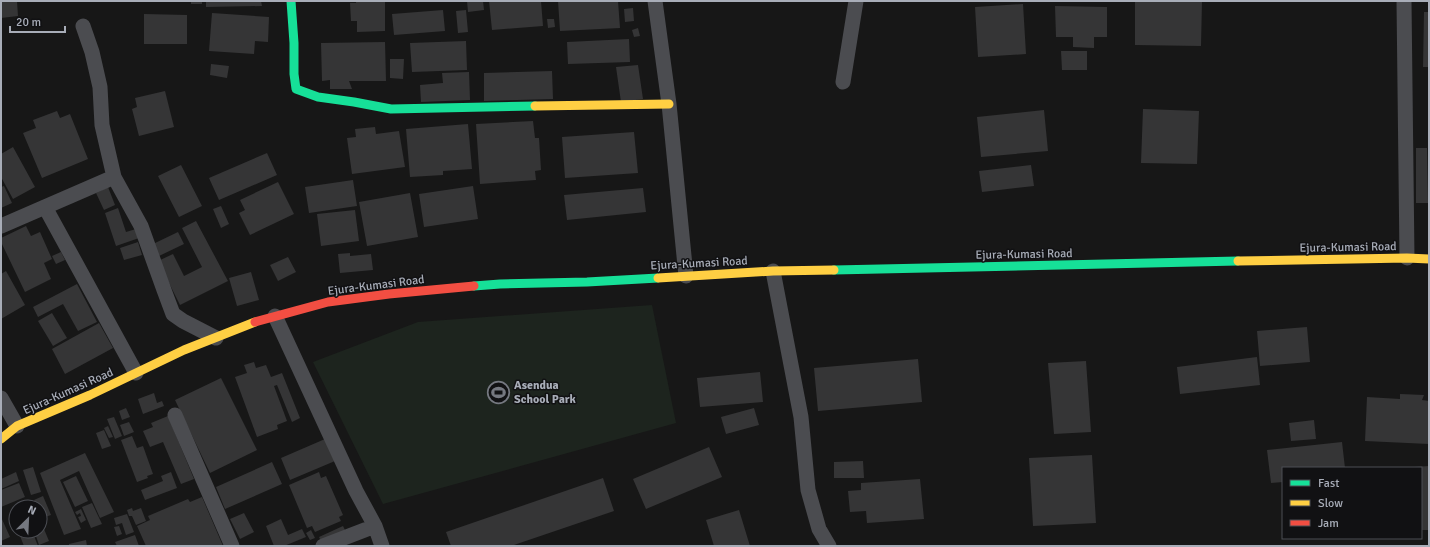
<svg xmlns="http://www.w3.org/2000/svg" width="1430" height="547" viewBox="0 0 1430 547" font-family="Signika,sans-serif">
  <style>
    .green { fill: #1d241e }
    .building { fill: #353536 }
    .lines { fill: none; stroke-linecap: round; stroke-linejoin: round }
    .street { stroke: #4b4c50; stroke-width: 15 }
    .fast { stroke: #16e098; stroke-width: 9 }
    .slow { stroke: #ffcf43; stroke-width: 9 }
    .jam { stroke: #f24e42; stroke-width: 9 }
    .labels { text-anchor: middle; stroke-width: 3; stroke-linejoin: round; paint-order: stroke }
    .street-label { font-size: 12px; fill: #a8adb8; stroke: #111113 }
    .poi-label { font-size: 12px; font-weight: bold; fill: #a8adb8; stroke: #111113; text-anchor: start }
  </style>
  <rect width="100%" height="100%" fill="#171717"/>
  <path class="green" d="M652 305 676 423 383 504 313 362 418 322Z"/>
  <path class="building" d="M1 1H17L18 16 1 18Z
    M191 1H202V4H191Z
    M206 1H261L262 6 206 7Z
    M356 1H385V31L357 32V21H351L350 3H356Z
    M467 1H483L484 10 468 12Z
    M489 1H541L543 26 492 30Z
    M558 1H618L620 28 560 31Z
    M1135 1H1202L1201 46 1135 45Z
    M1023 4 1026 54 978 57 975 7Z
    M1055 6 1107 7V37H1094V48L1073 47V37H1056Z
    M633 8 634 21 625 22 624 9Z
    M443 10 445 31 394 35 392 14Z
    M466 10 468 32 458 33 456 11Z
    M1424 12H1429V67H1423Z
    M212 13 269 17 268 42 255 41 254 54 209 51Z
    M144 14 187 15V44H144Z
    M547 19H554L555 27 548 28Z
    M638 28 640 36 634 37 632 30Z
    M629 39 630 62 568 64 567 42Z
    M466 41 467 70 412 72 410 43Z
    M385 42 386 81H349L352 89H330V80L322 81 321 43Z
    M1061 51H1087V70H1062Z
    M390 59H404L403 79 390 78Z
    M211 64 229 66 227 78 210 75Z
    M638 65 643 99 621 102 616 67Z
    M552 71 553 99 484 101V73Z
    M469 72 470 100 421 102 420 85 443 83 442 73Z
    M165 91 174 127 139 136 132 109 137 107 135 98Z
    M1143 109 1199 111 1197 164 1141 163Z
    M1044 110 1048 151 981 157 977 117Z
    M57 111 60 118 70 114 88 159 42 178 23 133 36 128 33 120Z
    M533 121 535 138H539L541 170 535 171 536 180 480 184 476 124Z
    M468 124 472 169 443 171V175L410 177 406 129Z
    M375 127 376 134 399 131 405 167 352 174 347 138 356 137 355 129Z
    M634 132 638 173 565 178 562 137Z
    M13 147 35 187 13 199 1 177V154Z
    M1416 148H1427L1428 203H1416Z
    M267 153 277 175 219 200 209 178Z
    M181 165 202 206 179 217 158 176Z
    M1031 165 1034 186 982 192 979 171Z
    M353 180 357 206 309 213 305 187Z
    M278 182 294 214 250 235 239 213 245 210 240 200Z
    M4 186 12 203 1 208V187Z
    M473 186 478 219 424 227 419 194Z
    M108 187 115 205 104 210 96 193Z
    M643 188 646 212 567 220 564 195Z
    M410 193 418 237 367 246 359 202Z
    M221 206 229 224 221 228 213 209Z
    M118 208 126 232 136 229 139 238 116 246 105 213Z
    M355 210 359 241 321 246 317 214Z
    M196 221 228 281 180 305 158 261 173 254 184 276 202 267 182 228Z
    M26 226 31 236 40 232 52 259 44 263 51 279 25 292 1 242V238Z
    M178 232 184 244 159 256 153 244Z
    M138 242 142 255 124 260 120 248Z
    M61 252 65 260 56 264 52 256Z
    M350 253V256L371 254 373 270 340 273 338 254Z
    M288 257 296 272 278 281 270 265Z
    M6 271 25 305 1 319V274Z
    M251 272 259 300 237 306 229 278Z
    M77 284 97 322 78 331 63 304 38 317 33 307Z
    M52 313 67 338 53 346 38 321Z
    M99 323 113 348 65 374 52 349Z
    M1307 327 1310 362 1260 366 1257 331Z
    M1257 357 1260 385 1180 394 1177 367Z
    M918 359 922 402 818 411 814 368Z
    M1086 361 1091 432 1054 434 1048 363Z
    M254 362 256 368 266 365 271 377 282 373 300 418 292 422 277 385 274 386 287 421 277 425 278 429 257 437 235 377 247 373 244 365Z
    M760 372 763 402 700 407 697 378Z
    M221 378 257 450 210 473 175 400Z
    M154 393 157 403 162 401 164 406 143 414 138 399Z
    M1400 394 1424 395 1422 400 1429 401V444L1365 441 1367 397 1400 399Z
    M126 408 130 417 122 420 119 411Z
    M754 408 759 425 726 434 721 417Z
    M168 416 194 479 181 484 163 442 150 447 143 431 153 427 151 423Z
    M114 417 122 436 115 439 107 419Z
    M1314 420 1316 439 1291 441 1289 423Z
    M129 422 134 432 124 436 120 425Z
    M108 426 113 437 109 438 104 428Z
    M104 430 111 446 102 449 96 433Z
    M132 436 137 448 143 446 153 474 147 476 148 478 137 482 121 440Z
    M325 439 335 461 290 480 281 458Z
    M1342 442 1345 468H1283V482L1271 483 1267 450Z
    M709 447 722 477 646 509 633 479Z
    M85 453 114 512 100 518 79 471 60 480 81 529 64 535 40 473Z
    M1092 455 1096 523 1033 526 1029 458Z
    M863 461 864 478H834V462Z
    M272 462 282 484 225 509 216 487Z
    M1429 466V530H1421V468H1414V467Z
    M33 467 41 492 31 495 23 470Z
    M16 472 19 481 1 489V479Z
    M171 472 177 488 145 500 141 490 163 481 161 476Z
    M319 472 321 478 326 476 343 515 339 517 341 521 315 532 312 526 307 528 289 485Z
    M76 476 88 501 75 507 63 482Z
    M603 478 614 511 511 546H451L446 532Z
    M920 479 924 519 867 523 866 511 850 512 848 491 861 490V483Z
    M19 483 25 497 1 507V490Z
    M43 496 51 515 42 518 40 513V507H37L34 500Z
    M202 497 223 546H146L137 526 150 520 148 516 188 499 190 502Z
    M92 503 102 524 91 528 82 507Z
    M132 508 133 511 141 508 146 521 136 525 132 516H129L127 510Z
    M81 509 86 520 81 523 78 517 81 516 80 513 77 515 75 512Z
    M739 510 750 546H714L706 520Z
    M244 513 254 532 240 539 230 519Z
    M127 514 134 532 126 535 122 523 116 525 114 518Z
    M1 517 10 537 1 541Z
    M281 519 288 535 302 529 306 537 284 546H274L266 526Z
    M119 526 122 534 117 536 114 527Z
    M343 526 346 532 322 543 319 537Z
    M44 529 49 541 39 545 36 536 38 535 37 532Z
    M311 530 315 538 310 540 306 533Z
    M32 531 38 546H24L20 536Z
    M135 535 139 546H117L115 542Z
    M86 540 87 546H69V544Z"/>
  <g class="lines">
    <path class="street" d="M655 1 669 104 686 276
      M1404 1 1407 258
      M83 26 92 52 100 87 102 125 114 177 141 226 164 290 173 314 183 321 216 338
      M843 82 856 1
      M45 207 136 373
      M1 226 114 177
      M773 271 801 417 808 490 819 529 829 546
      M275 316 356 491 375 526 382 546
      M1 398 17 426
      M175 415 232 546
      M323 546 375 526"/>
    <path class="fast" d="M291 1 294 43V74L296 89 318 97 354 102 391 109 535 106
      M834 270 1238 261
      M474 286 500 284 587 282 658 278"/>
    <path class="slow" d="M535 106 669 104
      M1238 261 1407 258 1429 259
      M658 278 773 271 834 270
      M1 439 17 426 90 395 184 350 255 322"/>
    <path class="jam" d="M255 322 328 302 389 294 474 286"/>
  </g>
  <defs>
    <symbol id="stadium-ring" viewBox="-11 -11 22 22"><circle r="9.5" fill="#111113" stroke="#757880" stroke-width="1.5"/><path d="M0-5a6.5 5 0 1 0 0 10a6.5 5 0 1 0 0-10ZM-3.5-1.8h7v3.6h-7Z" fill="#757880"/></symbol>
  </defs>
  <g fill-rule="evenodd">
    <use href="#stadium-ring" x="486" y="380" width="25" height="25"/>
  </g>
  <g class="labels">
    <g class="street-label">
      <text transform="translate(1348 247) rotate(-1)" y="4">Ejura-Kumasi Road</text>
      <text transform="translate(1024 254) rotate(-1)" y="4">Ejura-Kumasi Road</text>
      <text transform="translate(699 263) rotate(-3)" y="4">Ejura-Kumasi Road</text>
      <text transform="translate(376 285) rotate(-7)" y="4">Ejura-Kumasi Road</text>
      <text transform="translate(68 391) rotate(-24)" y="4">Ejura-Kumasi Road</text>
    </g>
    <g class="poi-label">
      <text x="514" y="389">Asendua<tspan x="514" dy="14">School Park</tspan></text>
    </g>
  </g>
  <rect width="1430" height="547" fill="none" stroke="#a8adb8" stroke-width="4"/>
  <rect x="1282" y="467" width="140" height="72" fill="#111113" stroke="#4d4f55"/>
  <rect x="1290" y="480" width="20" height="6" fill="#16e098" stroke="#4d4f55"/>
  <text x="1318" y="487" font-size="12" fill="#a8adb8">Fast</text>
  <rect x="1290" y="500" width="20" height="6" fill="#ffcf43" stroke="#4d4f55"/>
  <text x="1318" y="507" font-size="12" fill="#a8adb8">Slow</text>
  <rect x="1290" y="520" width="20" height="6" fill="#f24e42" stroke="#4d4f55"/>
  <text x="1318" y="527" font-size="12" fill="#a8adb8">Jam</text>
  <g transform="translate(28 519) rotate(24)"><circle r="19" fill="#111113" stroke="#4d4f55"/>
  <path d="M0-3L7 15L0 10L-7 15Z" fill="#757880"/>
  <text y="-6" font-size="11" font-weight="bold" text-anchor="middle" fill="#a8adb8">N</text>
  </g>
  <path d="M10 26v6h55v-6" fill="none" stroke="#a8adb8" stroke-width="2"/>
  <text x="16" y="26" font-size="12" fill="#a8adb8" stroke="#111113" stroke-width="3" paint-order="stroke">20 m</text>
</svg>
